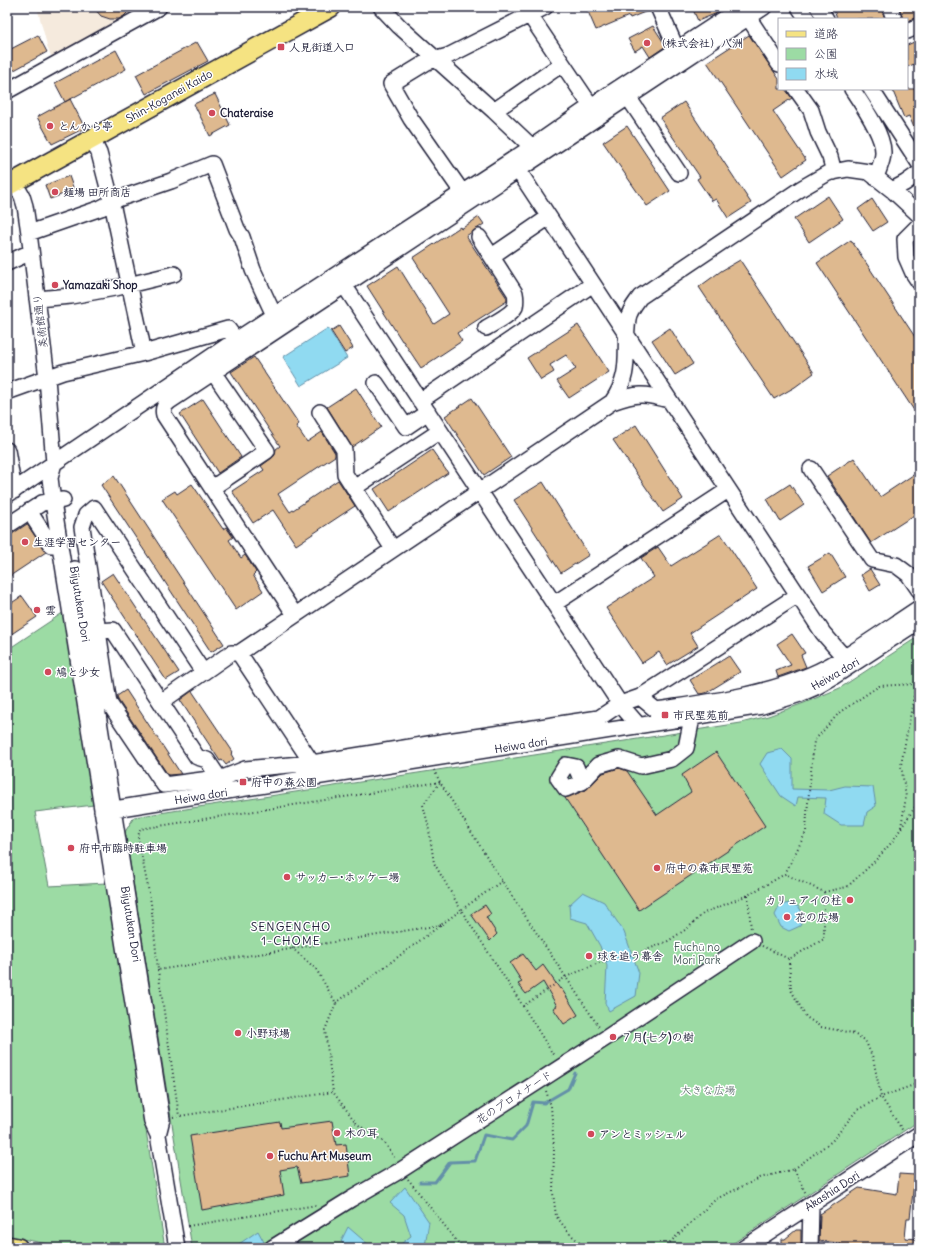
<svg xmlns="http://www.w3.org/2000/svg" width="926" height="1255" viewBox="0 0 926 1255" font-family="Delius,'Klee One',sans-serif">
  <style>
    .built { fill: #f5eadd }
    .green { fill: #9cdba4; stroke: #5f7e70 }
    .water { fill: #90daf1; stroke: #6490a8 }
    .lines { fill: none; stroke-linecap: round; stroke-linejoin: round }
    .stream { stroke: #6490a8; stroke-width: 3 }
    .building { fill: #deb98f; stroke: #22223b }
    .minor-casing { stroke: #22223b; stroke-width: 18 }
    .major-casing { stroke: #22223b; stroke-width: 22 }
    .path { stroke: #22223b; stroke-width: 2; stroke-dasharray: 1 3; stroke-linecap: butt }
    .minor { stroke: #fff; stroke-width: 15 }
    .major { stroke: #f5e382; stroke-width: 19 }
    .poi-dot { fill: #d1495b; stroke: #fff; stroke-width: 1.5 }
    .labels { text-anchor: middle; stroke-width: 3; stroke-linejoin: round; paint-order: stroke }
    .poi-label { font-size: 11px; font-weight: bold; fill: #22223b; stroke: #fff; text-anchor: start }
    .street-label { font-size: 11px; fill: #22223b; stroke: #fff }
    .park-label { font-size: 11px; fill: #475a5a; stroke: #fff }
    .neighbourhood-label { font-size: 12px; letter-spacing: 1px; fill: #22223b; stroke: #fff }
  </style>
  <rect width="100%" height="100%" fill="#fff"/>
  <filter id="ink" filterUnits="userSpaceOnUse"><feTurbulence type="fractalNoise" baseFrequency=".025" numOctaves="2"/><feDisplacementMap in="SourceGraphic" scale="8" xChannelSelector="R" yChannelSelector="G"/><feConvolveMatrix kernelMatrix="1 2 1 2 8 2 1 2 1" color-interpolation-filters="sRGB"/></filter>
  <g filter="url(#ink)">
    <path class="built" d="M37 7H150L53 60 48 49Z"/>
    <path class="green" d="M64 612 94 805 35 812 49 886 106 883 165 1248H68L7 1236V650Z
      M919 636V1121L726 1248H192L125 832 134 817 741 723 768 716 804 703 840 688Z"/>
    <path class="water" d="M328 328 347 358 301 386 283 357Z
      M782 749 792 759V789L829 790 845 786 873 787 876 806 867 812 864 825H841L824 814 826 798 798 797 796 806 781 796 760 764 767 753Z
      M583 892 604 902 624 932 639 973 636 996 609 1011 605 1003 607 966 600 946 587 923 570 918 569 905Z
      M790 903 799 907 804 916 800 926 789 931 781 927 775 915 780 905Z
      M405 1187 429 1222 425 1246 422 1248H396L411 1236 404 1215 390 1203Z
      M348 1227 370 1246 383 1248H346L341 1241Z
      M258 1231 264 1242 255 1248H233Z"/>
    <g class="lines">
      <path class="stream" d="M420 1182H435L450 1162 475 1161 484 1135 512 1140 526 1126 533 1102 544 1103 568 1089 575 1073"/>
    </g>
    <path class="building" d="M93 7H133L124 16 119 19H110L101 16Z
      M586 7H649L650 10 630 18 629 16 596 30Z
      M692 7H714L717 13 698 21Z
      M833 7H881L885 19H837Z
      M899 7H917L919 17 907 21V19H903Z
      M653 26 666 46 650 57 643 46 635 51 628 39Z
      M38 35 47 52 7 74V51Z
      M749 35 779 79V89H785L792 98 773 111 806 160 783 176 707 62Z
      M919 40V62L907 67V45Z
      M197 42 208 61 146 94 136 75Z
      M116 50 126 69 65 102 55 83Z
      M892 89H919V139L909 116 904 118Z
      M215 94 230 125 210 136 194 104Z
      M70 99 85 128 52 144 37 117Z
      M684 102 751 203 728 218 716 199 712 201 697 179 700 177 660 118Z
      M627 126 670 191 647 206 603 142Z
      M69 176 74 190 50 199 45 185Z
      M828 196 843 219 809 242 794 219Z
      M872 199 887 222 873 231 858 209Z
      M479 217 484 224 466 236 507 298V301L457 333 462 341 421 368 403 341H402L367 286 398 266 434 324 449 314 413 258 460 227 461 229Z
      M851 240 919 343V418L817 263Z
      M740 260 814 373 795 387 774 399 699 287 721 271Z
      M578 325 609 372 569 398 557 381 576 369 566 355 550 365 554 372 541 380 527 358Z
      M339 326 353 348 345 353 331 331Z
      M670 328 693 364 675 375 652 340Z
      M254 357 299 424 296 426 307 442 322 432 335 453V456L278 494 290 512 338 480 355 506 296 545 273 510 253 523 232 491 264 470 261 466 272 458 275 455 276 449 280 446 231 372Z
      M356 388 381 427 352 447 327 407Z
      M472 398 511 457 484 475 445 416Z
      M203 399 241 457 218 473 180 414Z
      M636 425 683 499 663 512 613 440Z
      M432 450 448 473 389 512 374 489Z
      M854 458 880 497 913 475 919 484V512L871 543 827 476Z
      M114 476 224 644 211 652 101 485Z
      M543 482 589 555 561 573 514 500Z
      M192 484 223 529 226 527 233 537 229 540 241 558 245 555 256 572 253 575 263 591 236 610 162 499 175 491 177 494Z
      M790 484 804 505 780 521 767 499Z
      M27 524 46 552 7 578V535L12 534Z
      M721 534 757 589 690 633 698 646 667 665 659 652 642 663 606 608 654 577 641 558 658 547 671 566Z
      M830 553 845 577 823 591 808 566Z
      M870 569 880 585 870 591 861 575Z
      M113 573 179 672 166 680 101 581Z
      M22 596 37 617 7 637V606Z
      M792 634 805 653 801 655 806 667 778 677 776 671 791 665 777 644Z
      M729 656 740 672 706 693 699 694 690 680Z
      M126 690 181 774 168 775 118 700 117 696Z
      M192 691 233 752 231 754 234 759 226 765 222 760 220 761 180 700Z
      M716 752 765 826 639 910 565 798 586 790 603 773 619 768 627 771 657 815 691 792 682 775Z
      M485 905 491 914 486 917 497 934 490 941 471 914Z
      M523 954 536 971 543 965 560 989 561 988 578 1015 564 1024 553 1008 557 1006 543 982 526 994 518 984 522 982 510 963Z
      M332 1121 336 1145 346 1144 350 1176 301 1183 297 1167 280 1170 284 1195 202 1210 190 1136 280 1122 281 1128Z
      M899 1174 915 1175 910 1218H907L905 1238 918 1239 917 1248H865L840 1245V1243L819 1241 820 1214 859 1188 897 1194Z
      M796 1230H801V1248H782V1239H785Z"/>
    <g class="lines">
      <defs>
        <path id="minor" d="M381 7 399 26 494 111 532 147
          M526 7 529 14 591 106
          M658 7 677 50
          M799 7 807 19
          M818 7 826 19
          M890 7 894 19
          M748 17 779 64
          M907 31 919 26
          M796 89 811 110 818 132 830 157 834 172
          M852 89C862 104 884 135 883 153 883 161 878 170 876 178
          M871 89 919 163
          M7 91 159 7
          M628 97 679 173
          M494 111 562 64
          M92 139 99 153 112 203 144 353
          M518 170 823 633 844 657
          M14 182 22 196 25 206 29 233 47 378 54 463 50 478 53 502 152 1122 158 1135 177 1248
          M892 190 905 183 919 173
          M462 192 411 119 391 84 427 62 448 56 545 7
          M919 225 905 239 906 257 913 273 919 282
          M29 233 101 208 118 199 171 181 212 164 237 229 242 237 253 270 274 315
          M479 237 515 293C516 298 516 302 515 307 511 315 494 323 486 328
          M492 256 549 217
          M7 263 31 252
          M344 285 620 704 639 726
          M37 299 71 296 120 287 174 274
          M376 383 406 427 428 412
          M7 392 63 372 144 353 228 329 236 340
          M420 401 593 284
          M612 402C633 372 623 352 628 319 629 311 635 304 640 297L802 188 828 173 848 169 869 172 892 190 919 215
          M320 412 344 450 345 474 393 549
          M7 450 14 491
          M811 469 872 560 896 565 908 574 919 590
          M212 488 267 451 213 372
          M354 488 440 431
          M7 495 236 340 532 147 591 106 742 7
          M29 511 51 545 60 544
          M7 526 42 503 63 500
          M75 569 162 1119 158 1135
          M554 604 728 490
          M295 615 164 415C162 408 165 405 170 401L764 7
          M98 631 113 630 197 757 207 760 219 778 220 785
          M239 653 312 763
          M203 672 94 508 86 515 82 527 109 703 164 785 225 777 245 769 312 763 441 742 599 718 620 704 640 697 798 595
          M640 697 656 710C708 702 761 696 810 675 847 659 885 630 919 608
          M161 702 231 653H239L612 402C637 393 644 393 669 400
          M582 782 576 767 566 765 558 778 566 789 582 782 598 765 619 759 641 766 672 759 686 748 692 718
          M102 811 762 706 800 694 816 687 833 677 919 621
          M272 1248 351 1199 401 1170 606 1038 752 941
          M744 1248 919 1134
          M810 1248 811 1204"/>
        <path id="major" d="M7 186 331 7
          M7 1246 18 1248"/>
      </defs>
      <use href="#minor" class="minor-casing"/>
      <use href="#major" class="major-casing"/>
      <path class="path" d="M434 770 440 782 502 881 599 1027
        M440 782 140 829 138 837 151 903 158 970 441 925
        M901 827 906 797 901 765 919 669
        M785 874 806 832 807 813 814 741 840 712 879 686 915 684 919 686
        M502 881 461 910 523 1006 566 977 601 962 639 953 668 941 688 928 704 913 748 895 785 874 824 892V939L789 959 762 946
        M824 892 847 887 873 863 892 842 919 801
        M748 895 751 930
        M292 948 316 969 336 1003 325 1030 333 1092
        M789 959 791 990 806 1017 821 1027 852 1033 865 1040 873 1058 881 1097 919 1083
        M158 970 179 1116
        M336 1003 461 910 434 863 428 824 423 805 440 782
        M523 1006 554 1056
        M546 1091 551 1106 554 1149 553 1193 556 1216 570 1234 586 1248
        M173 1117 333 1092 357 1124 385 1143 395 1159
        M794 1169 832 1141 857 1110 881 1097 903 1131
        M408 1179 459 1244 466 1248
        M188 1226 317 1205
        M457 1248 459 1244
        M664 1248 716 1199 760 1178 794 1169 806 1194"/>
      <use href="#minor" class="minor"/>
      <use href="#major" class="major"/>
    </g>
  </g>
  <g class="poi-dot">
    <circle cx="647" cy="43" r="4"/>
    <rect x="277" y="43" width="8" height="8" rx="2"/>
    <circle cx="212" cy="113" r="4"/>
    <circle cx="50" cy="126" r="4"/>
    <circle cx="55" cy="192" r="4"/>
    <circle cx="55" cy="285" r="4"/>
    <circle cx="25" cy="542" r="4"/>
    <circle cx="37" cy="610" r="4"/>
    <circle cx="48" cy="672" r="4"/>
    <rect x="661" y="711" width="8" height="8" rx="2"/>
    <rect x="239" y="778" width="8" height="8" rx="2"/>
    <circle cx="71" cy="848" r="4"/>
    <circle cx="657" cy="868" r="4"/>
    <circle cx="287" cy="877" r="4"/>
    <circle cx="850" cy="900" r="4"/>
    <circle cx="787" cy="917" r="4"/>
    <circle cx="589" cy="956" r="4"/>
    <circle cx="238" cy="1033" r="4"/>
    <circle cx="613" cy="1037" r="4"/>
    <circle cx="337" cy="1133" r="4"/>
    <circle cx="591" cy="1134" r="4"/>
    <circle cx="270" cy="1156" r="4"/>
  </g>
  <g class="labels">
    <g class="poi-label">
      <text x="655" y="47">（株式会社）八洲</text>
      <text x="289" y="51">人見街道入口</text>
      <text x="220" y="117">Chateraise</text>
      <text x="58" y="130">とんから亭</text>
      <text x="63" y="196">麺場 田所商店</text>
      <text x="63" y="289">Yamazaki Shop</text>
      <text x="33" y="546">生涯学習センター</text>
      <text x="45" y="614">雲</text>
      <text x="56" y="676">鳩と少女</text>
      <text x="673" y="719">市民聖苑前</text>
      <text x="251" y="786">府中の森公園</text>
      <text x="79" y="852">府中市臨時駐車場</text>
      <text x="665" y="872">府中の森市民聖苑</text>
      <text x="295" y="881">サッカー･ホッケー場</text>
      <text x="842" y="904" text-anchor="end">カリュアイの柱</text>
      <text x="795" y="921">花の広場</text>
      <text x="597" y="960">球を追う幕舎</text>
      <text x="246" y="1037">小野球場</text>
      <text x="621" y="1041">７月(七夕)の樹</text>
      <text x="345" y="1137">木の耳</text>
      <text x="599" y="1138">アンとミッシェル</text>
      <text x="278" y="1160">Fuchu Art Museum</text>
    </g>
    <g class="street-label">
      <text transform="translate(169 96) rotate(-29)" y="4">Shin-Koganei Kaido</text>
      <text transform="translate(40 321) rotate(-97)" y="4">美術館通り</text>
      <text transform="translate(80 604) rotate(81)" y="4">Bijyutukan Dori</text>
      <text transform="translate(835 674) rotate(-30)" y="4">Heiwa dori</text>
      <text transform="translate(521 745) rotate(-9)" y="4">Heiwa dori</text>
      <text transform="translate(201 796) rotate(-9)" y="4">Heiwa dori</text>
      <text transform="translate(131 924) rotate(81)" y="4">Bijyutukan Dori</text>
      <text transform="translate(514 1097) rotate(-33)" y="4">花のプロメナード</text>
      <text transform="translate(832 1191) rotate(-33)" y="4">Akashia Dori</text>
    </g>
    <g class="park-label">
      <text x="697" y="951">Fuchū no<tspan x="697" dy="13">Mori Park</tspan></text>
      <text x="708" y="1094">大きな広場</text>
    </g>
    <g class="neighbourhood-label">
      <text x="291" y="931">SENGENCHO<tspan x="291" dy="14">1-CHOME</tspan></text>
    </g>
  </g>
  <rect width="926" height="1255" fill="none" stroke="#fff" stroke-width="24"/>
  <rect x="12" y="12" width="902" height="1231" fill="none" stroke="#22223b" stroke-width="1.5" filter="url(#ink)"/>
  <rect x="778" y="18" width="130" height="72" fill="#ffffff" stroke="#a7a7b1"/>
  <rect x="786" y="31" width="20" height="6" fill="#f5e382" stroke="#a7a7b1"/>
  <text x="814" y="38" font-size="12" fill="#22223b">道路</text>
  <rect x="786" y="48" width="20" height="12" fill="#9cdba4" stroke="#a7a7b1"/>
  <text x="814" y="58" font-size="12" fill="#22223b">公園</text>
  <rect x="786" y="68" width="20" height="12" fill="#90daf1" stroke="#a7a7b1"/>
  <text x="814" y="78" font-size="12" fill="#22223b">水域</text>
</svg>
